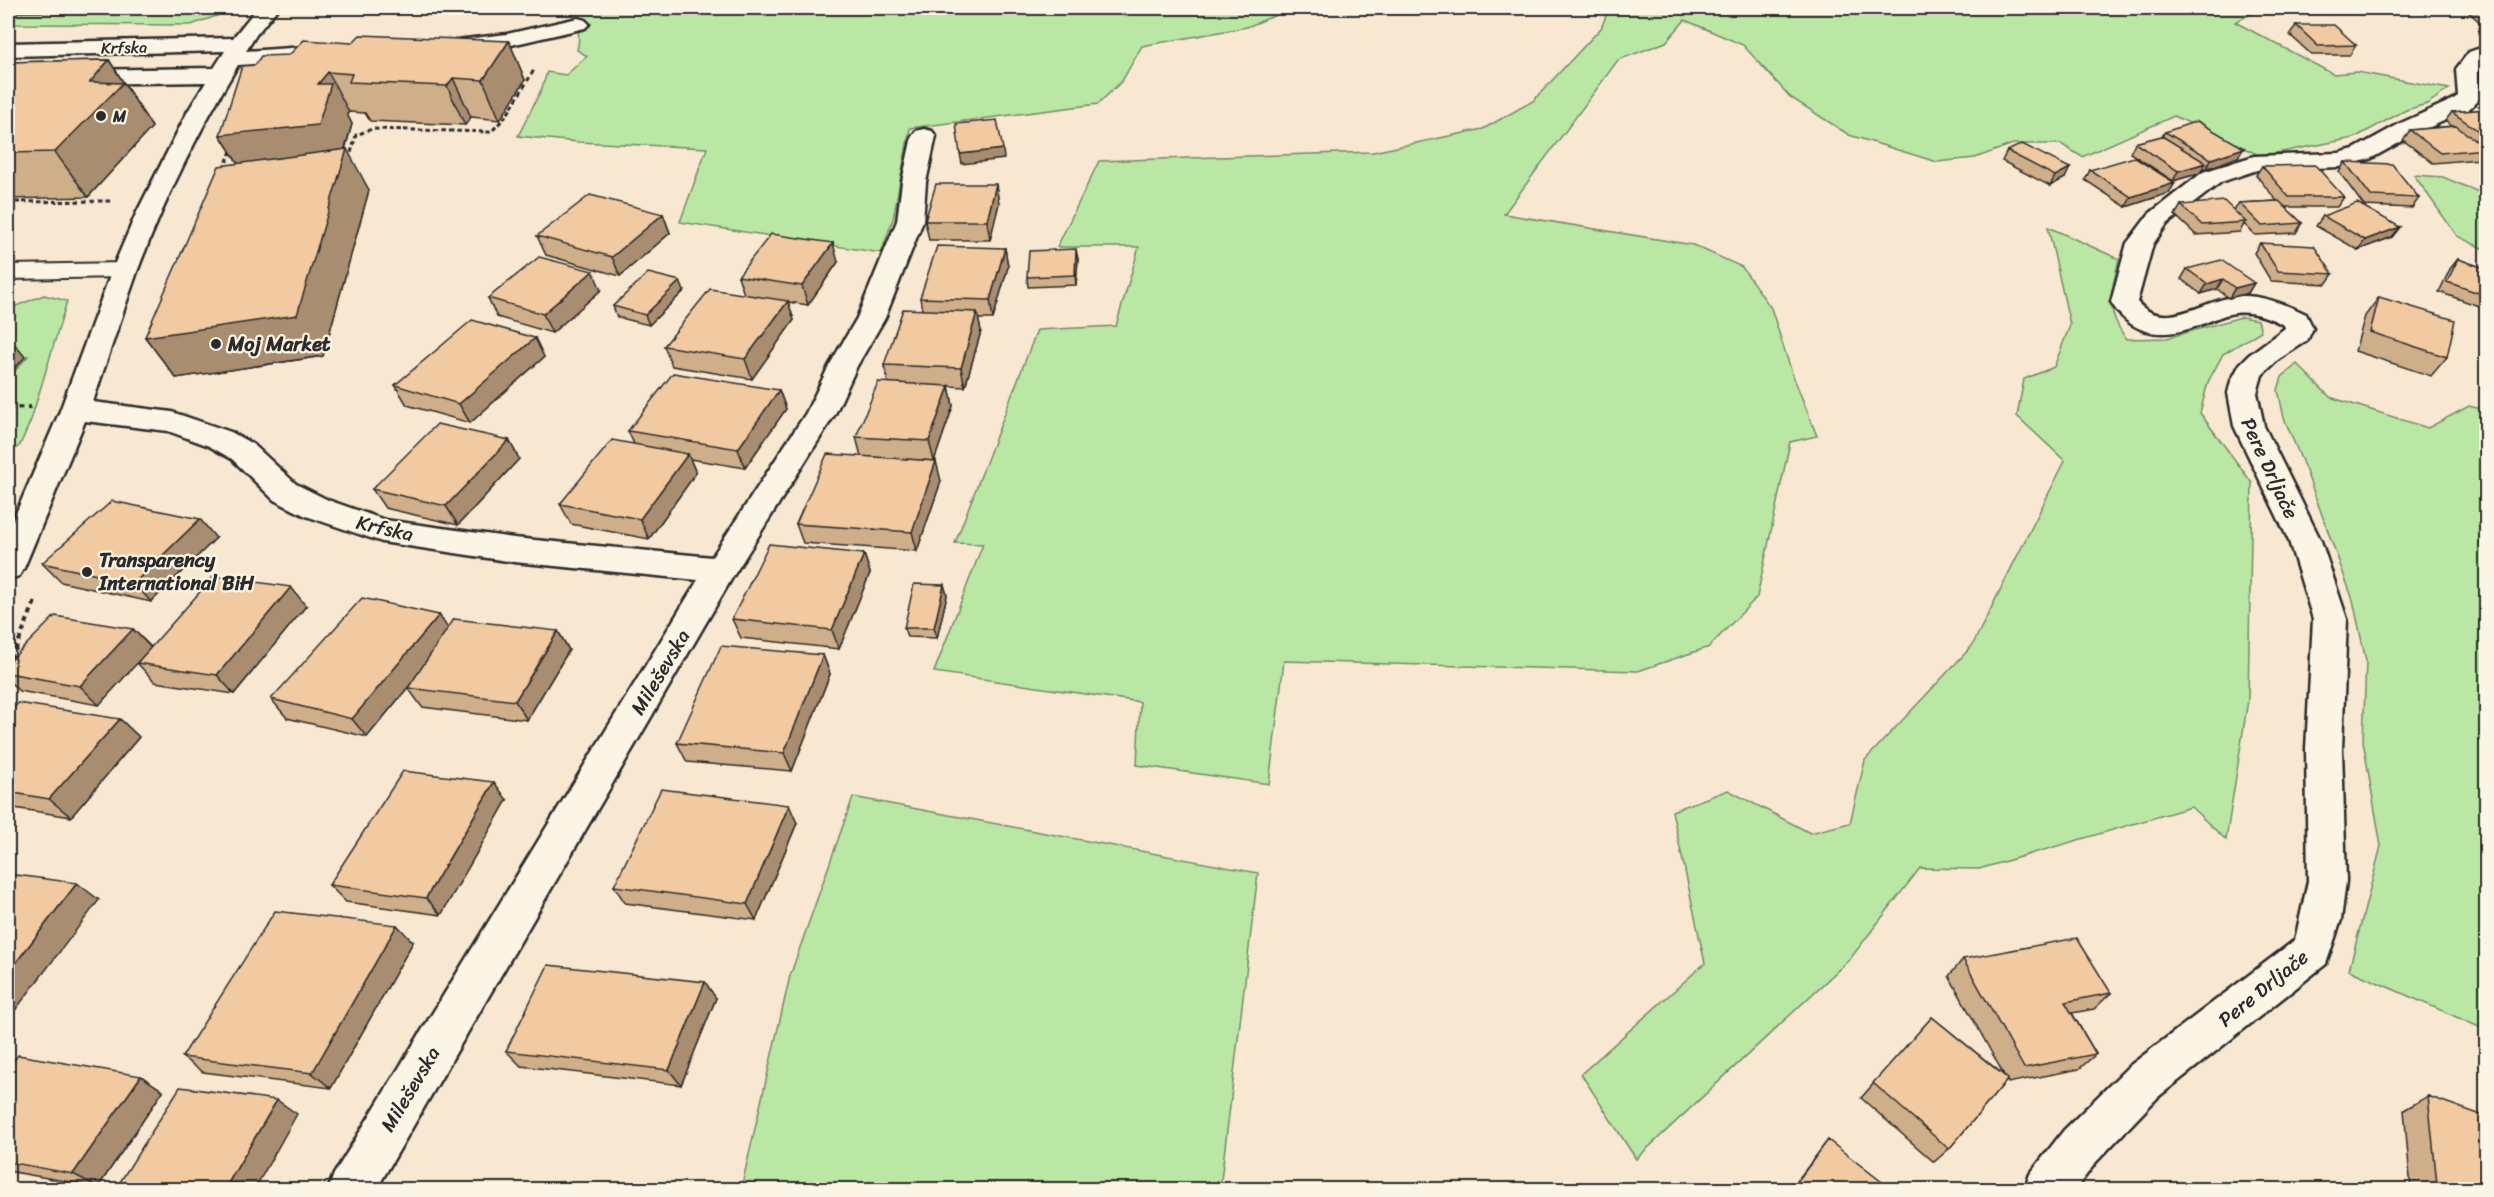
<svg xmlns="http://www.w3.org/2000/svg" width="2494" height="1197" viewBox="0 0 2494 1197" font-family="Sriracha,sans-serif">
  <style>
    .green { fill: #bae7a4; stroke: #728968; stroke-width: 1.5 }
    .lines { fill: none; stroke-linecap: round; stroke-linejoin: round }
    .service-casing { stroke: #2b2b2b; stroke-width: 4 }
    .minor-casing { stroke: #2b2b2b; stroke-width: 5 }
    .path-far1 { stroke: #2b2b2b; stroke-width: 3; stroke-dasharray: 4.5 3; stroke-linecap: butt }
    .path { stroke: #2b2b2b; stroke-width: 4; stroke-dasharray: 5 4.5; stroke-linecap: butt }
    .service { fill: #fcf5e5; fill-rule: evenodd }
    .minor { fill: #fcf5e5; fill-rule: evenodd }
    .wall { fill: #cfae8a; stroke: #2b2b2b; stroke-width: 1.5 }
    .shaded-wall { fill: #a98d71; stroke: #2b2b2b; stroke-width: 1.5 }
    .building { fill: #f1caa1; stroke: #2b2b2b; stroke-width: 1.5 }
    .poi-dot { fill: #2b2b2b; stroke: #fcf5e5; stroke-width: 2 }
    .labels { text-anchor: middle; stroke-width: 4.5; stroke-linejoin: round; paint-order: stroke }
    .far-street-label { font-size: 16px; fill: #2b2b2b; stroke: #fcf5e5 }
    .far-poi-label { font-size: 16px; font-weight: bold; fill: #2b2b2b; stroke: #fcf5e5; text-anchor: start }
    .poi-label { font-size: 20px; font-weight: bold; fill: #2b2b2b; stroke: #fcf5e5; text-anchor: start }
    .street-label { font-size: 20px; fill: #2b2b2b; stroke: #fcf5e5 }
  </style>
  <rect width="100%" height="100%" fill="#f9e8d1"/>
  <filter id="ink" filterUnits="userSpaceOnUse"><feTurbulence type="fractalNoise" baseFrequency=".0167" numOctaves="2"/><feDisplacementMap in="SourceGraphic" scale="12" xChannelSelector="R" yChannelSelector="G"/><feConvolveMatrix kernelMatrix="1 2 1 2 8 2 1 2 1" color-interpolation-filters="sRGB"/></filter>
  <g filter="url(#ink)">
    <path class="green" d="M8 8H233L219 15 191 25 8 24Z
      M571 8H1293L1247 27 1142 46 1122 81 1098 104 910 128 893 219 881 253 680 222 707 148 578 142 518 136 542 88 547 72 566 75 587 56 577 50C582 32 575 24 571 8Z
      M1616 8H2263L2235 22 2333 74 2357 72 2449 89 2427 104 2406 110 2354 138 2261 156 2174 116 2082 157 2061 144H2013L1975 158 1937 162 1849 135 1790 97 1743 45 1685 20 1666 42 1618 60 1504 214 1693 245 1742 267 1771 308 1792 373 1817 436 1790 442 1757 597 1709 647 1638 671 1284 661 1269 784 1137 765 1140 702 934 672 983 544 955 543 1037 330 1116 326 1139 247H1057L1099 161 1373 152 1483 129 1533 101 1601 28 1608 11Z
      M2414 175 2443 177 2486 195V250L2457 236Z
      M2048 227 2119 259C2111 295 2104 307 2126 339L2167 338 2241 317 2258 320 2261 331 2223 354 2208 382 2200 413 2252 483 2248 700 2226 840 2191 807 1979 869 1920 868 1850 959 1636 1159 1581 1074 1705 963 1672 811 1728 790 1810 833 1850 823 1865 760 1972 646 2065 461 2017 416 2024 379 2054 367 2070 325Z
      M44 295 67 301 31 420 20 445 8 455V379L28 356 8 355V309Z
      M2297 364 2330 397 2428 428 2469 406 2486 410V1030L2349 970 2381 846 2363 741 2366 661 2353 600 2306 471 2284 418 2278 390 2282 377Z
      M853 797 1258 873 1220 1189H741L790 976Z"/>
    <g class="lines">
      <defs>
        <path id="service" d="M125 263 133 265 137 270 133 275 125 277 8 279V265Z"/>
        <path id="minor" d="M257 8H278L256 35 246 51 334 45 342 47 345 52 342 57 334 59 238 65C199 130 164 200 137 272 122 315 107 359 93 402L172 412 231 432 254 445 296 484 328 500 385 520 514 538 712 557 806 413 829 366 857 318 897 221 902 182 912 136 916 131 924 129 932 131 936 136 926 182 923 221 885 318 857 366 835 414 732 578 376 1190H328L334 1174 698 580 514 562 382 542 306 516 274 500 232 459 209 446 168 431 85 421 24 568 19 576 8 580V532L60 411 112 270 136 214 188 111 206 82 8 85V71L214 68 225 51 8 56V43L233 38Z
          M578 18 585 20 589 24 585 28 507 46 457 52 449 51 446 46 449 41 457 40 507 34Z
          M2486 46V61L2478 70 2480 98 2468 110 2417 133 2370 159 2340 167 2257 170 2221 182 2167 224 2153 244 2137 302C2167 335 2206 296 2243 296 2264 296 2287 305 2306 314L2313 328 2307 341 2279 359 2262 375 2257 393 2264 426 2321 541 2347 619 2342 749 2346 881 2341 920 2326 964 2158 1097 2096 1162 2075 1190H2024L2030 1174 2064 1130 2128 1067 2295 940 2308 881 2306 749 2313 619 2289 541 2234 426 2228 393 2231 381 2240 364 2249 355 2285 328 2284 325C2268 317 2253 311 2235 313 2223 314 2211 321 2200 325 2164 339 2132 337 2111 302L2127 243 2131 238 2149 214 2203 172 2254 156 2339 153 2354 149 2401 123 2452 100 2458 96 2456 69 2469 52Z"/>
      </defs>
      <use href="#service" class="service-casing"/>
      <use href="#minor" class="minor-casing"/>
      <path class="path-far1" d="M349 160 356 135 372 129 491 132 507 115 534 70
        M224 169 232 148
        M8 202 110 201"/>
      <path class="path" d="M8 408 31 407
        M8 668 36 599"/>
      <use href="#service" class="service"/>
      <use href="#minor" class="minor"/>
    </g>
    <path class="wall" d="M8 8H201L197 11 8 12Z
      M2464 8H2487V25H2483Z
      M2296 25 2356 45 2350 55H2312L2290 35Z
      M509 41 525 80 500 120 471 117 465 125 370 121 365 113 349 112 347 114 352 124 345 150 369 190 323 356 176 378 145 337 238 163 220 135 289 55 352 43Z
      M109 60 152 127 88 197 8 199V62Z
      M2487 109V152L2485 151 2480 159 2433 163 2403 140 2410 130 2452 126 2445 121 2452 112Z
      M2165 132 2238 157 2206 169 2204 167 2200 173 2173 181 2130 153 2135 143 2162 136Z
      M2007 151 2065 178 2050 186 2002 161Z
      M2345 162 2419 198 2412 208 2364 206 2339 172Z
      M2262 166 2344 197 2337 207H2285L2302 223 2296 233 2255 235 2244 224 2240 232 2196 235 2175 215 2181 205 2234 210 2239 203 2277 201 2256 175Z
      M2090 170 2169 193 2126 207 2085 180Z
      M999 203 990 240H929L925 221Z
      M663 214 670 233 620 276 546 255 537 236Z
      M2323 216 2400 227 2392 237 2358 250 2316 226Z
      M2260 243 2333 274 2326 284 2271 281 2254 253Z
      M1005 248 1008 267 993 319H978L981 331 965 387 949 386 953 406 934 461 866 457 941 481 917 551 803 543 796 524 861 456 856 437 888 383 884 365 922 310 920 298Z
      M1078 259 1076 285 1028 287 1027 277Z
      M2458 259 2487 269V309L2439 292 2450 269Z
      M838 262 808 305 788 302 794 320 752 379 672 366 664 346 744 294 738 276Z
      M2187 269 2254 283 2248 293 2229 298 2217 289 2201 294 2181 279Z
      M601 290 552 333 497 317 488 298Z
      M684 291 649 325 617 317 613 306Z
      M2379 297 2447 357 2431 376 2355 351 2365 316Z
      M535 338 544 357 470 423 407 405 395 385Z
      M779 390 786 409 745 468 690 459 696 473 649 539 571 524 560 504 634 444 628 431Z
      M509 440 519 459 458 525 385 508 372 489Z
      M216 538 151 602 61 582 42 563Z
      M864 554 870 573 839 649 741 638 732 619Z
      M944 585 947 595 937 638 907 637 904 628Z
      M306 606 234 694 155 682 137 663 142 657 99 705 19 691 8 680V663L133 629 151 647Z
      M439 615 448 628 558 631 569 650 527 720 422 707 408 688 409 686 367 737 287 718 271 699Z
      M823 655 830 674 792 771 687 762 677 743Z
      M8 715 120 719 139 737 71 817 8 807Z
      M507 800 441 915 346 902 329 885Z
      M797 823 756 920 625 903 614 886Z
      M413 942 331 1088 203 1072 182 1057Z
      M1963 959 2111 993 2094 1009 2072 1013 2096 1054 2079 1069 2008 1083 2007 1080 1949 1149 1934 1162 1861 1098 1932 1017 2004 1075 1949 976Z
      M716 998 681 1085 521 1066 506 1051Z
      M8 1069 141 1076 163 1091 98 1187 8 1171Z
      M2428 1096 2487 1190H2411L2404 1110Z
      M1828 1140 1884 1190H1790Z"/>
    <path class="shaded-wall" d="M509 41 525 80 500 120 483 80Z
      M109 60 152 127 88 197 55 152 90 82Z
      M328 72 349 112 347 114 352 124 340 165 245 175 220 135 318 84Z
      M453 78 471 117 465 125 447 86Z
      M2244 148 2238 157 2206 169 2211 159Z
      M347 149 369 190 323 356 176 378 145 337Z
      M1003 149 1004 159 962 164 960 154Z
      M2206 163 2200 173 2173 181 2178 171Z
      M2070 168 2065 178 2050 186 2055 176Z
      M2175 183 2169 193 2126 207 2131 197Z
      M996 184 999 203 990 240 987 221Z
      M663 214 670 233 620 276 612 257Z
      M2400 227 2392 237 2358 250 2365 240Z
      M833 243 838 262 808 305 802 286Z
      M1005 248 1008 267 993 319 990 300Z
      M1076 249 1078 259 1076 285 1075 275Z
      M593 271 601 290 552 333 543 314Z
      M2223 279 2217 289 2201 294 2207 284Z
      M680 281 684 291 649 325 645 315Z
      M2254 283 2248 293 2229 298 2235 288Z
      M788 301 794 320 752 379 745 359Z
      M977 312 981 331 965 387 961 368Z
      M8 336 25 357 8 376Z
      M535 338 544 357 470 423 459 404Z
      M949 386 953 406 934 461 929 441Z
      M779 390 786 409 745 468 738 449Z
      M509 440 519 459 458 525 446 506Z
      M688 454 696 473 649 539 640 519Z
      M936 461 941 481 917 551 912 532Z
      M200 519 216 538 151 602 134 583Z
      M864 554 870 573 839 649 832 630Z
      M944 585 947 595 937 638 934 628Z
      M291 587 306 606 234 694 217 675Z
      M439 615 452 634 367 737 352 719Z
      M133 629 151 648 99 705 80 686Z
      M558 631 569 650 527 720 515 701Z
      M823 655 830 674 792 771 784 753Z
      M120 719 139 737 71 817 49 799Z
      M494 782 507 800 441 915 426 898Z
      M789 805 797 823 756 920 747 904Z
      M77 883 99 900 13 1013 8 1010V973Z
      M397 925 413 942 331 1088 312 1073Z
      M705 982 716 998 681 1085 669 1070Z
      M141 1076 163 1091 98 1187 73 1174Z
      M277 1100 297 1114 254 1190H224Z"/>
    <path class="building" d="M2481 8H2487V13Z
      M2296 25H2334L2356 45 2318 46Z
      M360 35 509 41 483 80 453 78 447 86 349 82 352 74 328 72 318 84H331L318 125 220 135 242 66 255 65 261 56 289 55 304 40 352 43Z
      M109 60 90 82 123 83 55 152 8 153V62Z
      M2487 109V137L2452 112Z
      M997 120 1003 149 960 154 956 124Z
      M2197 121 2244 148 2211 159 2165 132Z
      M2456 126 2487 149 2440 153 2410 130Z
      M2162 136 2206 163 2178 171 2135 143Z
      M2022 144 2070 168 2055 176 2007 151Z
      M347 149 297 315 145 337 219 166Z
      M2134 157 2175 183 2131 197 2090 170Z
      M2345 162 2392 164 2419 198 2371 196Z
      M2315 165 2344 197H2289L2262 166Z
      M936 184H996L987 221H925Z
      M590 195 663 214 612 257 537 236Z
      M2224 201 2246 222 2202 225 2181 205Z
      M2279 201 2302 223 2262 226 2239 203Z
      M2357 203 2400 227 2365 240 2323 216Z
      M771 234 833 243 802 286 738 276Z
      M2260 243 2314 246 2333 274 2278 271Z
      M937 246 1005 248 990 300 920 298Z
      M1076 249 1075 275 1027 277 1029 251Z
      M539 257 593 271 543 314 488 298Z
      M2458 259 2487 269V296L2447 282Z
      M2221 260 2254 283 2235 288 2223 279 2207 284 2187 269Z
      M648 273 680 281 645 315 613 306Z
      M710 289 788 301 745 359 664 346Z
      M2379 297 2455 320 2447 357 2370 332Z
      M903 309 977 312 961 368 884 365Z
      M472 320 535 338 459 404 395 385Z
      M673 373 779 390 738 449 628 431Z
      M878 382 949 386 929 441 856 437Z
      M437 424 509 440 446 506 372 489Z
      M612 440 688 454 640 519 560 504Z
      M827 454 936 461 912 532 796 524Z
      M112 501 200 519 134 583 42 563Z
      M769 544 864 554 832 630 732 619Z
      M214 576 291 587 217 675 137 663Z
      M914 584 944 585 934 628H904Z
      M362 598 439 615 352 719 271 699Z
      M55 616 133 629 80 686 8 673V663Z
      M454 619 558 631 515 701 408 688Z
      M721 646 823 655 784 753 677 743Z
      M18 703 120 719 49 799 8 792V715Z
      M403 771 494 782 426 898 329 885Z
      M661 789 789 805 747 904 614 886Z
      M8 874 77 883 8 973Z
      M275 911 397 925 312 1073 182 1057Z
      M2077 938 2111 993 2065 1002 2096 1054 2024 1068 1963 959Z
      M548 965 705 982 669 1070 506 1051Z
      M1932 1017 2008 1079 1949 1149 1873 1083Z
      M18 1055 141 1076 73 1174 8 1162V1069Z
      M180 1087 277 1100 224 1190H115Z
      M2428 1096 2487 1117V1190H2450L2437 1184Z
      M1828 1140 1887 1186 1884 1190H1791Z"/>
  </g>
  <g class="poi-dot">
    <circle cx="101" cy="116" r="6"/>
    <circle cx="216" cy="344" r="6"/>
    <circle cx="87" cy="572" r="6"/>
  </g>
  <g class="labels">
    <g class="far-street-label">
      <text transform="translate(124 47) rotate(-1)" y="6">Krfska</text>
    </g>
    <g class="far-poi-label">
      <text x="113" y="122">M</text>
    </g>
    <g class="poi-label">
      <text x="228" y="351">Moj Market</text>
      <text x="99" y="567">Transparency<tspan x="99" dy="23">International BiH</tspan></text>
    </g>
    <g class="street-label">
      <text transform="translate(2270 468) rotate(65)" y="7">Pere Drljače</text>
      <text transform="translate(385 528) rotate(13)" y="7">Krfska</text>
      <text transform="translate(660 672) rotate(-59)" y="7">Mileševska</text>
      <text transform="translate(2263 988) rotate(-39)" y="7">Pere Drljače</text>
      <text transform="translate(410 1089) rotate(-59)" y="7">Mileševska</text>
    </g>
  </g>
  <rect width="2494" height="1197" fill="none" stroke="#fcf5e5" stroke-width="30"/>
  <rect x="15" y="15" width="2464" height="1167" fill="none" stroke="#2b2b2b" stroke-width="2" filter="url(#ink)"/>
</svg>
